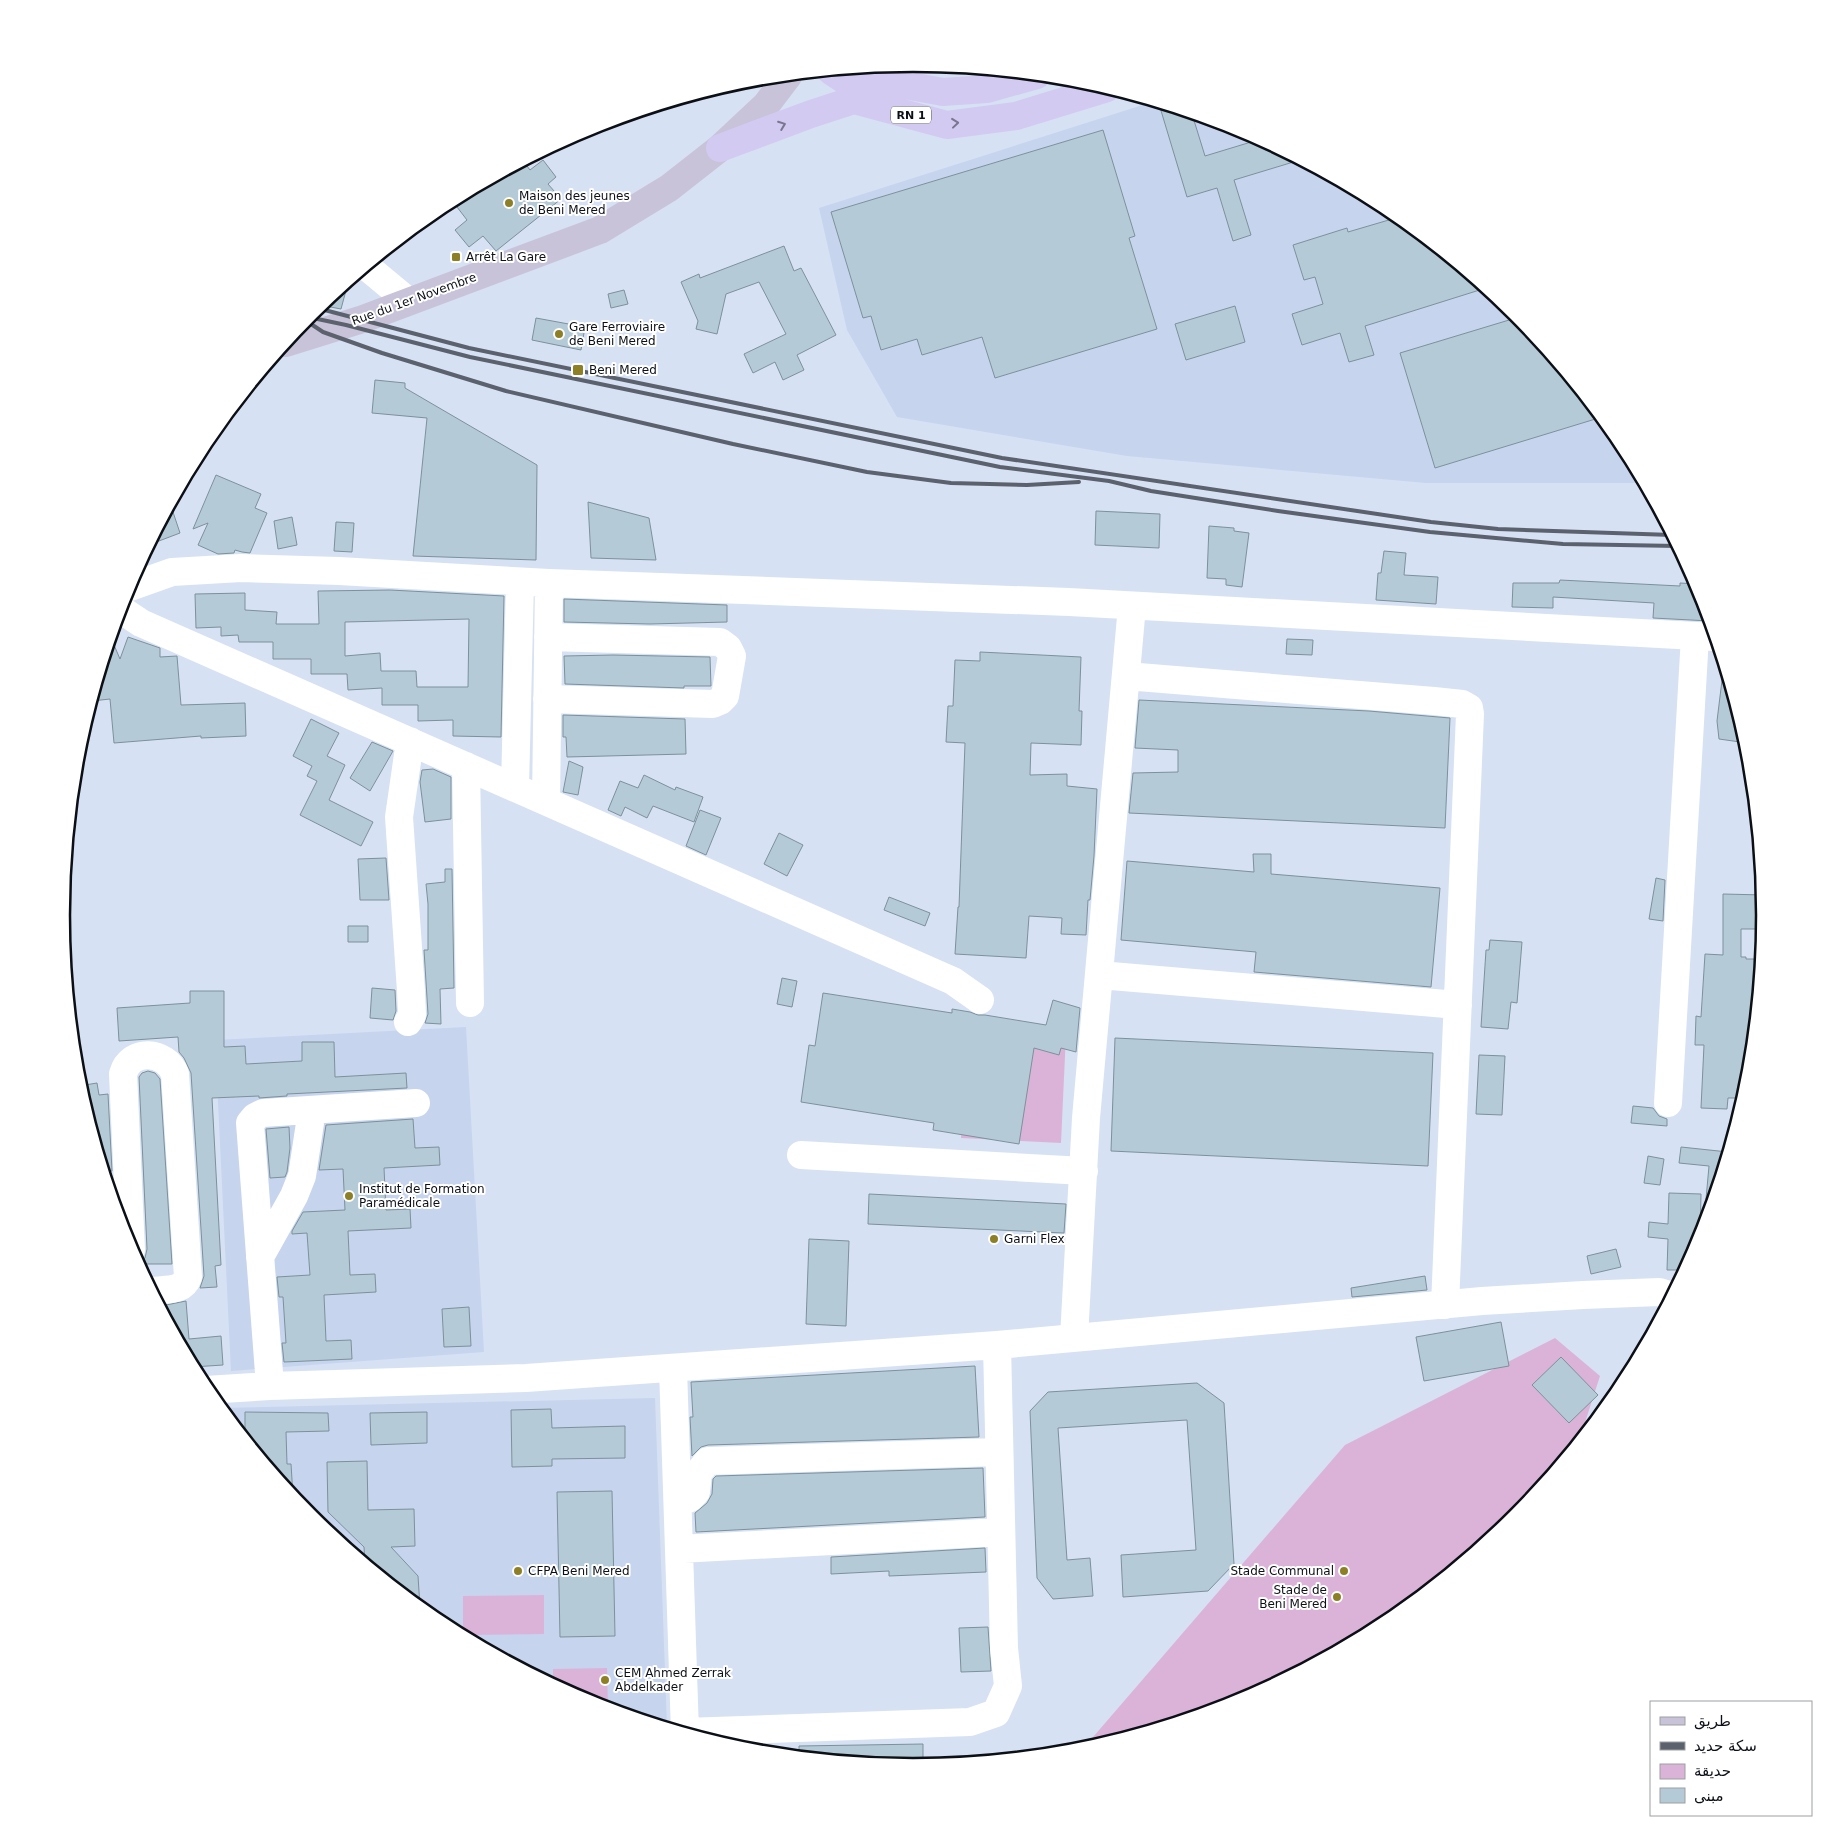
<svg xmlns="http://www.w3.org/2000/svg" width="1827" height="1831" viewBox="0 0 1827 1831" font-family="'DejaVu Sans','Noto Sans Arabic',sans-serif">
  <style>
    .built { fill: #c6d4ee }
    .green { fill: #dbb3d9 }
    .building { fill: #b4cad6; stroke: #7c919b; fill-rule: evenodd }
    .lines { fill: none; stroke-linecap: round; stroke-linejoin: round }
    .minor { stroke: #fff; stroke-width: 28 }
    .major { stroke: #c8c3d9; stroke-width: 28 }
    .highway { stroke: #d3caf1; stroke-width: 28 }
    .rail { stroke: #5b626d; stroke-width: 4 }
    .oneway { stroke: #79768e }
    .poi-dot { fill: #8d7f26; stroke: #fff; stroke-width: 2 }
    .labels { text-anchor: middle; stroke-width: 4; stroke-linejoin: round; paint-order: stroke }
    .shield { fill: #fff; stroke: #55585c; stroke-width: 1 }
    .shield-label { font-size: 11px; font-weight: bold; fill: #0c1016 }
    .poi-label { font-size: 12px; fill: #0c1016; stroke: #fff; text-anchor: start }
    .street-label { font-size: 12px; fill: #0c1016; stroke: #fff }
    .rim { fill: none; stroke: #0c1016; stroke-width: 2.5 }
  </style>
  <rect width="100%" height="100%" fill="#d6e1f4"/>
  <path class="built" d="M1152 102 1240 128 1387 207 1516 313 1622 442 1644 483H1426L1127 456 897 417 847 330 819 208Z
    M466 1027 484 1352 231 1371 215 1040Z
    M655 1398 667 1727 587 1703 440 1624 311 1518 221 1408Z"/>
  <path class="green" d="M966 1029 1066 1034 1061 1143 961 1138Z
    M1555 1338 1600 1376 1579 1441 1516 1518 1387 1624 1239 1703 1081 1751 1345 1445Z
    M544 1595V1634L463 1635V1596Z
    M607 1668 608 1709 587 1703 553 1684V1669Z"/>
  <path class="building" d="M1159 104 1192 114 1205 156 1261 139 1300 160 1234 180 1251 235 1233 241 1217 188 1187 197Z
    M1103 130 1135 236 1129 238 1157 329 995 378 982 337 922 355 917 339 881 350 871 316 863 318 831 212Z
    M543 160 556 177 548 184 561 199 496 251 483 236 469 247 455 230 467 220 457 207 488 181 524 162 530 170Z
    M1399 217 1486 288 1365 326 1374 355 1349 362 1340 333 1302 345 1292 314 1323 304 1315 277 1304 280 1293 245 1347 228 1348 232Z
    M784 246 794 271 801 268 836 335 797 355 804 370 783 380 775 362 753 373 744 354 786 334 759 282 726 294 717 334 696 329 698 321 681 282 699 274 700 278Z
    M348 283 341 309 320 305 331 296Z
    M624 290 628 304 611 308 608 294Z
    M1235 306 1245 342 1186 360 1175 324Z
    M1519 317 1602 417 1435 468 1400 353Z
    M536 318 585 327 581 350 532 340Z
    M375 380 405 383V388L537 465 536 560 413 556 427 418 372 413Z
    M216 475 261 494 255 508 267 513 250 553 242 552 235 550 234 553 218 554 198 545 208 523 193 529Z
    M588 502 649 518 656 560 591 558Z
    M171 506 180 533 151 544Z
    M1096 511 1160 514 1159 548 1095 545Z
    M292 517 297 545 278 549 274 521Z
    M336 522 354 523 352 552 334 551Z
    M1209 526 1234 528V531L1249 533 1242 587 1226 585V579L1207 578Z
    M1384 551 1406 553 1404 575 1438 577 1436 604 1376 600 1378 573H1381Z
    M1560 580 1680 586V583L1698 584 1710 621 1653 618 1654 603 1553 597V608L1512 607 1513 583H1559Z
    M390 590 504 596 501 737 453 736V720L418 721V705H382V688L348 690 347 674H311V659H273V642H239L238 635 221 636V627L196 628 195 594 245 593V610L277 612 276 624H319L318 591ZM469 619 468 687H417L416 671H381L380 653 345 656V622Z
    M564 599 727 605V622L650 624 564 622Z
    M128 637 160 648V657L177 656 181 705 245 703 246 736 201 738V736L114 743 110 699 92 701 111 638 120 659Z
    M1287 639 1313 640 1312 655 1286 654Z
    M980 652 1081 657 1079 711H1082L1081 745 1031 743 1030 775 1067 774V786L1097 789 1094 856 1090 900H1088L1086 935 1061 934 1062 918 1029 916 1026 958 955 954 958 907H959L965 743 946 742 948 706H953L955 660 980 661Z
    M613 655 710 657 711 686H684V688L565 684 564 656Z
    M1724 664 1737 709 1747 743 1719 739 1717 721Z
    M1139 700 1369 711 1450 718 1445 828 1129 813 1133 773 1178 772V750L1135 748Z
    M563 715 685 719 686 754 567 757 566 737H563Z
    M311 719 339 733 327 756 345 765 329 800 373 822 361 846 300 815 317 781 307 776 312 766 293 756Z
    M372 742 393 751 370 791 350 778Z
    M569 761 583 767 578 795 563 792Z
    M433 769 451 777V819L425 822 420 782 422 770Z
    M644 775 675 790 676 787 703 797 694 822 653 806 647 818 625 807 621 816 608 810 620 781 638 788Z
    M700 810 721 818 706 855 686 846Z
    M779 833 803 845 787 876 764 864Z
    M1253 854H1271V874L1440 888 1431 987 1254 972 1256 952 1121 940 1127 861 1254 872Z
    M386 858 389 900H360L358 859Z
    M445 869H452L454 988 440 989 441 1024 425 1023 428 1014 424 950H428V904L426 884 445 882Z
    M1656 878 1665 880 1663 921 1649 919Z
    M1723 894 1764 895 1766 916 1764 929H1741V957H1746V959H1761L1757 1003H1754L1749 1082 1744 1098H1728L1727 1109 1701 1108 1704 1045H1695L1696 1016 1701 1017 1705 954 1723 955Z
    M889 897 930 913 925 926 884 910Z
    M348 926H368V942H348Z
    M1490 940 1522 942 1517 1003 1511 1002 1508 1029 1481 1027 1486 950H1489Z
    M782 978 797 981 792 1007 777 1004Z
    M372 988 395 990 396 1011 393 1020 370 1018Z
    M190 991H224V1047L245 1046 246 1064 302 1061V1042H334L335 1077 406 1073 407 1088 287 1094V1096L259 1098V1096L212 1098 221 1265 215 1266 217 1287 200 1288 204 1276 191 1073 184 1058 179 1052 178 1037 119 1041 117 1008 190 1003Z
    M823 993 952 1013V1009L970 1012 978 1015H985L1046 1025 1053 1000 1080 1008 1076 1052 1061 1048 1059 1055 1034 1048 1019 1144 933 1130 934 1123 801 1102 809 1045 815 1046Z
    M1115 1038 1433 1053 1428 1166 1111 1151Z
    M1479 1055 1505 1056 1502 1115 1476 1114Z
    M148 1071 155 1073 160 1079 172 1264H138L145 1258 147 1249 139 1077 142 1073Z
    M97 1083 99 1095 108 1094 112 1171H105L79 1086Z
    M1633 1106 1653 1108 1659 1116 1667 1119V1126L1631 1123Z
    M413 1119 415 1148 439 1147 440 1165 384 1168 386 1210 410 1209 411 1228 348 1231 350 1275 375 1274 376 1292 324 1295 326 1341 351 1340 352 1359 284 1362 282 1343H286L283 1297H279L277 1277 310 1275 307 1233 292 1234V1231L303 1212 345 1210 343 1169 319 1170 326 1125Z
    M289 1127 290 1148 287 1172 285 1177 270 1178 266 1129Z
    M1681 1147 1728 1152 1713 1201 1706 1199 1709 1166 1679 1163Z
    M1648 1156 1664 1159 1660 1185 1644 1183Z
    M1669 1193 1701 1194 1700 1242 1686 1270H1667L1668 1239 1648 1237 1649 1222 1668 1224Z
    M869 1194 1066 1204 1064 1233 868 1224Z
    M809 1239 849 1241 846 1326 806 1324Z
    M1616 1249 1621 1267 1591 1274 1587 1256Z
    M1425 1276 1427 1290 1352 1297 1351 1288Z
    M186 1301 189 1339 221 1336 223 1365 193 1367 161 1308V1306Z
    M469 1307 471 1346 444 1347 442 1309Z
    M1501 1322 1509 1366 1424 1381 1416 1337Z
    M1561 1357 1598 1395 1569 1423 1532 1385Z
    M975 1366 979 1437 708 1445 701 1447 692 1456 690 1417H693L691 1382Z
    M1197 1383 1224 1403 1234 1564 1208 1591 1123 1597 1121 1555 1196 1550 1187 1420 1058 1428 1067 1560 1090 1558 1093 1596 1053 1599 1037 1578 1030 1411 1048 1392Z
    M551 1409 552 1428 625 1426V1458L552 1459V1466L512 1467 511 1410Z
    M245 1412 328 1413 329 1431 286 1432 287 1464H291L293 1496 245 1438Z
    M427 1412V1443L371 1445 370 1413Z
    M367 1461 368 1510 414 1509 415 1546 391 1547 418 1576 420 1607 365 1563 364 1547 328 1512 327 1462Z
    M983 1468 985 1517 696 1532 695 1513 707 1503 712 1494 713 1479 716 1476Z
    M612 1491 615 1636 560 1637 557 1492Z
    M985 1548 986 1572 889 1576V1571L831 1574V1557Z
    M988 1627 991 1671 961 1672 959 1628Z
    M923 1744V1767L913 1768 799 1756V1746Z"/>
  <g class="lines">
    <path class="minor" d="M367 267 408 301
      M127 588 172 572 241 568 339 571 549 583 1069 602 1715 637
      M120 609 141 623 953 981 980 1000
      M1126 676 1434 701 1462 704 1469 708 1470 714 1445 1305
      M547 699 713 704 720 701 725 696 732 656 728 648 720 642 548 637
      M466 766 470 1003
      M515 788 520 582
      M546 801 549 583
      M1099 975 1458 1005
      M408 1022 412 1015 411 991 399 817 410 741
      M1668 1103 1695 636
      M801 1155 1084 1171
      M131 1250 123 1074C130 1048 166 1050 175 1074L188 1277C183 1292 166 1289 152 1291
      M260 1257 294 1196 302 1176 312 1110
      M1074 1338 1086 1118 1132 606
      M673 1368 685 1733
      M270 1386 250 1123 255 1117 263 1113 416 1103
      M206 1390 270 1386 526 1378 997 1345 1482 1301 1583 1295 1659 1292 1672 1296
      M678 1503 690 1498 696 1492 698 1473 708 1461 999 1452
      M679 1549 1001 1532
      M685 1732 970 1722 996 1713 1008 1686 1004 1648 997 1345"/>
    <path class="major" d="M286 343 363 319 600 230 669 188 720 148 766 105 788 76"/>
    <path class="highway" d="M873 67 899 84 943 92 987 89 1037 75
      M831 71 878 102
      M720 148 811 114 854 100 947 125 1016 116 1107 88"/>
    <path class="rail" d="M317 308 469 348 1002 458 1431 522 1498 529 1672 535
      M308 317 346 325 470 357 1000 467 1109 481 1151 491 1278 511 1430 532 1563 544 1678 546
      M305 320 323 332 382 353 506 391 733 444 867 472 951 483 1027 485 1079 482"/>
  </g>
  <defs><path id="oneway-chevron" d="M-2-3.5L2.5 0L-2 3.5" fill="none" stroke-width="1.6" stroke-linecap="round" stroke-linejoin="round" transform="scale(1.25)"/></defs>
  <g class="oneway">
    <use href="#oneway-chevron" transform="translate(955 123) rotate(-6)"/>
    <use href="#oneway-chevron" transform="translate(782 125) rotate(-21)"/>
  </g>
  <g class="poi-dot">
    <circle cx="509" cy="203" r="5"/>
    <rect x="451" y="252" width="10" height="10" rx="2.5"/>
    <circle cx="559" cy="334" r="5"/>
    <rect x="572" y="364" width="12" height="12" rx="2.5"/>
    <circle cx="349" cy="1196" r="5"/>
    <circle cx="994" cy="1239" r="5"/>
    <circle cx="518" cy="1571" r="5"/>
    <circle cx="1344" cy="1571" r="5"/>
    <circle cx="1337" cy="1597" r="5"/>
    <circle cx="605" cy="1680" r="5"/>
  </g>
  <g class="labels">
    <rect class="shield" x="891" y="106.5" width="40" height="17" rx="4"/>
    <g class="shield-label">
      <text x="911" y="119">RN 1</text>
    </g>
    <g class="poi-label">
      <text x="519" y="200">Maison des jeunes<tspan x="519" dy="14">de Beni Mered</tspan></text>
      <text x="466" y="261">Arrêt La Gare</text>
      <text x="569" y="331">Gare Ferroviaire<tspan x="569" dy="14">de Beni Mered</tspan></text>
      <text x="589" y="374">Beni Mered</text>
      <text x="359" y="1193">Institut de Formation<tspan x="359" dy="14">Paramédicale</tspan></text>
      <text x="1004" y="1243">Garni Flex</text>
      <text x="528" y="1575">CFPA Beni Mered</text>
      <text x="1334" y="1575" text-anchor="end">Stade Communal</text>
      <text x="1327" y="1594" text-anchor="end">Stade de<tspan x="1327" dy="14">Beni Mered</tspan></text>
      <text x="615" y="1677">CEM Ahmed Zerrak<tspan x="615" dy="14">Abdelkader</tspan></text>
    </g>
    <g class="street-label">
      <text transform="translate(414 299) rotate(-20)" y="4">Rue du 1er Novembre</text>
    </g>
  </g>
  <path d="M0 0H1827V1831H0ZM70 915a843 843 0 1 1 1686 0a843 843 0 1 1-1686 0Z" fill="#fff" fill-rule="evenodd"/>
  <path class="rim" d="M70 915a843 843 0 1 1 1686 0a843 843 0 1 1-1686 0Z"/>
  <rect x="1650" y="1701" width="162" height="115" fill="#ffffff" stroke="#9e9fa2"/>
  <rect x="1660" y="1717" width="25" height="8" fill="#c8c3d9" stroke="#9e9fa2"/>
  <text x="1694" y="1726" font-size="15" fill="#0c1016">طريق</text>
  <rect x="1660" y="1742" width="25" height="8" fill="#5b626d" stroke="#9e9fa2"/>
  <text x="1694" y="1751" font-size="15" fill="#0c1016">سكة حديد</text>
  <rect x="1660" y="1764" width="25" height="15" fill="#dbb3d9" stroke="#9e9fa2"/>
  <text x="1694" y="1776" font-size="15" fill="#0c1016">حديقة</text>
  <rect x="1660" y="1788" width="25" height="15" fill="#b4cad6" stroke="#9e9fa2"/>
  <text x="1694" y="1801" font-size="15" fill="#0c1016">مبنى</text>
</svg>
